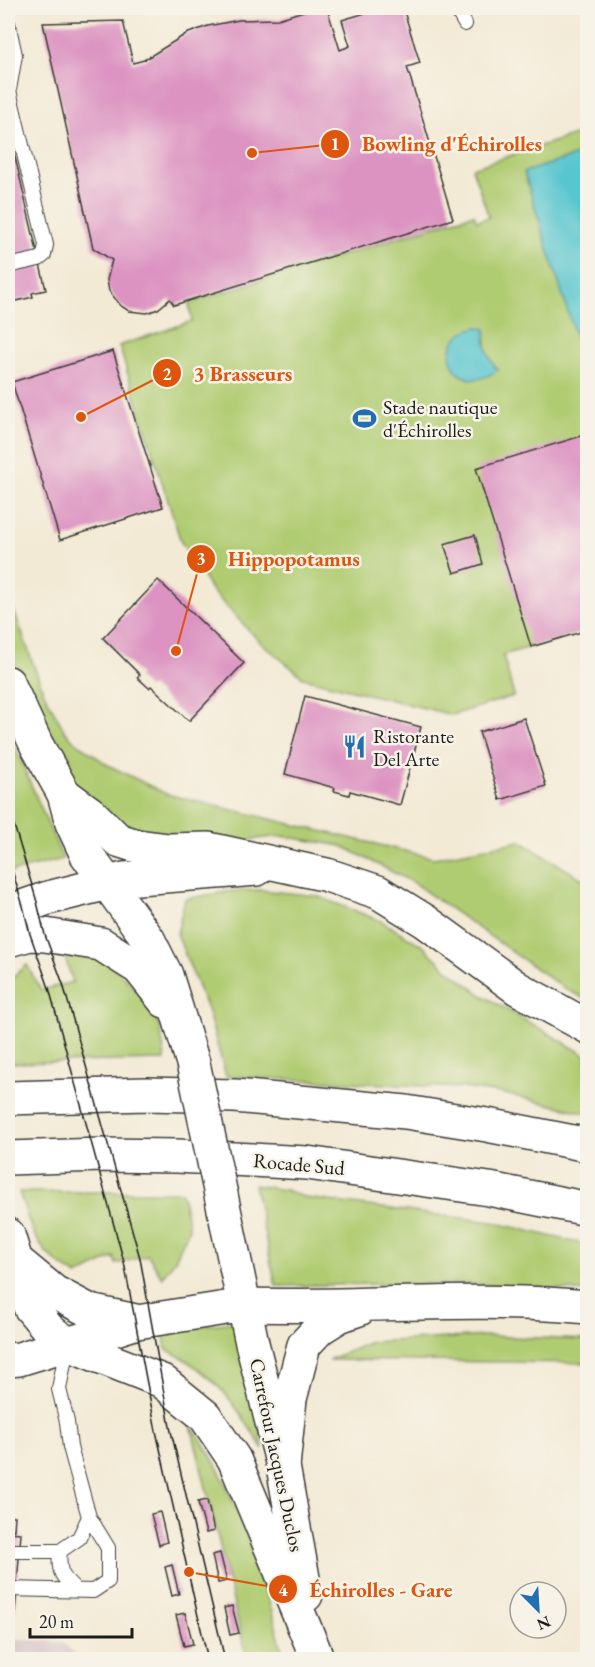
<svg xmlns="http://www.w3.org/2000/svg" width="595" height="1667" viewBox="0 0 595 1667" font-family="'EB Garamond',serif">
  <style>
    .industrial { fill: #d2bdc6 }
    .green { fill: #b0cc72; stroke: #667447; stroke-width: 1.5 }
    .water { fill: #59c6cf; stroke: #3a7176; stroke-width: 1.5 }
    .building { fill: #dc93c1 }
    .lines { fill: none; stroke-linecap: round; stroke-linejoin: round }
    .lane-casing { stroke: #3c3b38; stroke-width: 16 }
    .secondary-casing { stroke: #3c3b38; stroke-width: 36 }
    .highway-casing { stroke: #3c3b38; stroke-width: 36 }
    .lane { stroke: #fff; stroke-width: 14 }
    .secondary { stroke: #fff; stroke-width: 33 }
    .highway { stroke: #fff; stroke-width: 33 }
    .tram { stroke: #1c1c1c; stroke-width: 1.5 }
    .rail { stroke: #1c1c1c; stroke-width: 4.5; stroke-dasharray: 9 4.5; stroke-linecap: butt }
    .secondary-bridge-casing { stroke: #3c3b38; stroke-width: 36; stroke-linecap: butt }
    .secondary-bridge { stroke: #fff; stroke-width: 33 }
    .labels { text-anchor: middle; stroke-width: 5; stroke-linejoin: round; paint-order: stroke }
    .poi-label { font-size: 20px; fill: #1c1c1c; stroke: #f7f3e8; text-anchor: start }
    .street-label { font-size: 20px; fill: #1c1c1c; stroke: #f7f3e8 }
    .leader { fill: none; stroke: #de560d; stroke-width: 2 }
    .callout-dot { fill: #de560d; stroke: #f7f3e8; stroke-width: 2 }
    .mark-label { font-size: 18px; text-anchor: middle; font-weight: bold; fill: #fff }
    .callout-label { font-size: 21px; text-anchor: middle; font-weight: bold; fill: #de560d; stroke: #f7f3e8; stroke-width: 5; stroke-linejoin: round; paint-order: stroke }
  </style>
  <rect width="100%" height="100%" fill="#f7f3e8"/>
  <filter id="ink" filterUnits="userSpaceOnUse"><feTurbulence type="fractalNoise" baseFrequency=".0167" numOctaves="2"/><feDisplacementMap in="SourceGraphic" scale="12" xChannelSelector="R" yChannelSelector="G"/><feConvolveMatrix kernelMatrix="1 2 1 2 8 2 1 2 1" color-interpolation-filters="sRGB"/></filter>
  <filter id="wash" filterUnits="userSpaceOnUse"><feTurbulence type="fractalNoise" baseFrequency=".008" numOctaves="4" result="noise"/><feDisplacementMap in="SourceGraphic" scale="24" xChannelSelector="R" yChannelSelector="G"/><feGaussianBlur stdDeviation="1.35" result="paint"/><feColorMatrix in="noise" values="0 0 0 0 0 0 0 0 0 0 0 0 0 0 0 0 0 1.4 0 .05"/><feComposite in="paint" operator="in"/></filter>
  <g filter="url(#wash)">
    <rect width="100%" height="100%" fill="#f3ead5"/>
    <path class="industrial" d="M8 1639 62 1642 81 1659H8Z"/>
    <path class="green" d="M587 131V630L503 655 514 696 452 715 304 678 259 641 212 591 181 542 119 346 192 321 189 303 474 214 477 221 489 217 472 168Z
      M8 594 43 691 64 730 73 740 108 765 166 794 434 858 520 841 587 882V1000L564 988 412 882 342 846 282 836 172 849 82 808 8 654Z
      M8 731 63 859 8 873Z
      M261 890 317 896 381 921 423 946 446 968 482 995 587 1056V1113L501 1093 462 1088 226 1076 208 1012 177 934 185 899 231 891Z
      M64 955H92L119 971 141 996 160 1027 165 1060 8 1063V981L27 965 41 990 73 982Z
      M254 1185 285 1190 306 1198 492 1222 587 1245V1292C484 1280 380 1284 276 1286Z
      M19 1192H182L189 1229 175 1260 162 1277 148 1255 116 1264 114 1257 77 1276C35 1251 34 1236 19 1192Z
      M243 1321 263 1449C235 1403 216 1374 166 1349L163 1330Z
      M487 1336 587 1340V1363L328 1360 371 1342Z
      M191 1425C219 1462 235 1505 251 1549 264 1585 276 1622 284 1659H247Z"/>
    <path class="water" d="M587 152H588L587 373 524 172Z
      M478 327 486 329C484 345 487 357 498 370 453 403 428 336 478 327Z"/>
    <g id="blocks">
      <path class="building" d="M313 8H327L340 50 350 46 342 20 382 8H403L420 63 407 67 453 219 174 305 170 299 158 309 147 313 129 311 121 306 109 291 107 280 112 260 93 248 43 23 123 21 133 63 144 60 186 34 208 26 239 20 278 19Z
        M8 127 46 290 32 293 33 297 8 303Z
        M113 351 163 507 60 540 12 382Z
        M588 434V630L531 647 476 468Z
        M475 535 483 564 454 573 444 544Z
        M158 580 244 663 189 721 151 686 149 688 137 677 140 675 103 638Z
        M305 696 421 727 400 805 350 791 349 795 334 791 335 788 285 774Z
        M524 718 546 786 500 800 479 732Z
        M207 1500 214 1531 206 1533 198 1502Z
        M160 1512 167 1542 159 1545 151 1514Z
        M8 1516H15L14 1530H8Z
        M8 1532 21 1533 15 1611H8Z
        M220 1553 227 1581 218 1583 212 1555Z
        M172 1565 179 1594 172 1596 165 1567Z
        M232 1606 239 1633 230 1635 224 1608Z
        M185 1613 193 1644 184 1646 176 1615Z"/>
    </g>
  </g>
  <g filter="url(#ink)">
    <use href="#blocks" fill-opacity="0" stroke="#3c3b38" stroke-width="1.5"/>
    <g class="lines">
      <defs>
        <path id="lane" d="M456 8 465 24
          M8 23 15 55 9 90 12 104 46 245 44 255 39 259 8 266
          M8 1551H60L79 1538 89 1517
          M60 1551C58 1572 61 1576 76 1590
          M8 1589 93 1591 108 1581V1548L89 1517 70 1447 67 1422 59 1389 67 1347"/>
        <path id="secondary" d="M8 683 36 744 64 794 72 823 87 855 148 939 166 975 193 1063
          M8 940 30 934 45 935 101 944 139 968 165 1001
          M221 1195 252 1343 283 1466 306 1595
          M8 1235 30 1307 50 1331 68 1344 162 1381 205 1416 234 1459 316 1655
          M14 1259 54 1292 90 1311 136 1321
          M68 1344 137 1322 245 1305"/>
        <path id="highway" d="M64 794 90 813 118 840 137 846 169 850 209 849 327 875 378 892 425 921 517 988 588 1027
          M8 912 48 898 124 879 257 869
          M8 1098 146 1094 235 1096 406 1112 487 1125 588 1145
          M8 1158 101 1155 177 1156 307 1163 489 1189 588 1209
          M245 1305C359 1308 473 1296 588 1307
          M8 1360 19 1359 68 1344
          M283 1466 290 1399 304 1345 320 1328 339 1316 359 1309"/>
      </defs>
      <use href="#lane" class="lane-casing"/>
      <use href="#secondary" class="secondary-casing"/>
      <use href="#highway" class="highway-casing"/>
      <use href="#lane" class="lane"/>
      <use href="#secondary" class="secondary"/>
      <use href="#highway" class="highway"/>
      <path class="tram" d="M8 805 37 902 45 935 63 984 140 1258 170 1427 225 1660
        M8 857 23 906 30 934 49 988 124 1262 156 1431 208 1660"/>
      <path class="rail" d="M8 1658 46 1660"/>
      <defs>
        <path id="secondary-bridge" d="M193 1063 221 1195"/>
      </defs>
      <use href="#secondary-bridge" class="secondary-bridge-casing"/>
      <use href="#secondary-bridge" class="secondary-bridge"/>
    </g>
  </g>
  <defs>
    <symbol id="stadium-bare" viewBox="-9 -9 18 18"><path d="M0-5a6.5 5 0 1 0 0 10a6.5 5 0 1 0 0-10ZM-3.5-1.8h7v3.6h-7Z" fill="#1f6fb2" stroke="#f7f3e8" stroke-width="2.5" paint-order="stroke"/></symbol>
    <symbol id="restaurant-bare" viewBox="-9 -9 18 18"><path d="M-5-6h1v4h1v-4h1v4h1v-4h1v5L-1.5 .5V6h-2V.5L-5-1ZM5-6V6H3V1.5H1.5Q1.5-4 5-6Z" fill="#1f6fb2" stroke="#f7f3e8" stroke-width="2.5" paint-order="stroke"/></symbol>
  </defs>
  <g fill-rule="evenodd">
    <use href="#stadium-bare" x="348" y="402" width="33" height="33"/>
    <use href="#restaurant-bare" x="338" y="730" width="33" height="33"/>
  </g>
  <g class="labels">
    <g class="poi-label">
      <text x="383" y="414">Stade nautique<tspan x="383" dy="23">d'Échirolles</tspan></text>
      <text x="373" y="743">Ristorante<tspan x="373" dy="23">Del Arte</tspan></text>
    </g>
    <g class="street-label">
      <text transform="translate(299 1164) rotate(5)" y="7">Rocade Sud</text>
      <text transform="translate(277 1455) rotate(78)" y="7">Carrefour Jacques Duclos</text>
    </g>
  </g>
  <path class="leader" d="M252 153L335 144M81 417L167 373M176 651L201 559M189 1572L283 1589"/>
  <g class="callout-dot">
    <circle cx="252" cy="153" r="6"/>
    <circle cx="81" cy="417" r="6"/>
    <circle cx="176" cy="651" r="6"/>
    <circle cx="189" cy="1572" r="6"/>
    <circle cx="335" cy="144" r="15"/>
    <circle cx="167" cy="373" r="15"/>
    <circle cx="201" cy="559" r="15"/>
    <circle cx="283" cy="1589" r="15"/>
  </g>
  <g class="mark-label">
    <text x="335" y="150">1</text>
    <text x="167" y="380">2</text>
    <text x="201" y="565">3</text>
    <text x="283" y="1596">4</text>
  </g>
  <g class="callout-label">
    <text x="452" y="151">Bowling d'Échirolles</text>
    <text x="243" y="381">3 Brasseurs</text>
    <text x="294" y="566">Hippopotamus</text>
    <text x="381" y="1597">Échirolles - Gare</text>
  </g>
  <rect width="595" height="1667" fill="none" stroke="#f7f3e8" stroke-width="30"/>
  <g transform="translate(538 1610) rotate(156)"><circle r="28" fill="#f7f3e8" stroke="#9f9d96" stroke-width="1.5"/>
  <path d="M0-4.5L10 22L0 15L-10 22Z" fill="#1f6fb2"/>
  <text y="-9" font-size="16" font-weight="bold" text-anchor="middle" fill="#1c1c1c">N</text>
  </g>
  <path d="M30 1628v9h102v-9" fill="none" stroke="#1c1c1c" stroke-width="3"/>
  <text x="39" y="1628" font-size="18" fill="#1c1c1c" stroke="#f7f3e8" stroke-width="4.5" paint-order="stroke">20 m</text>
</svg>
